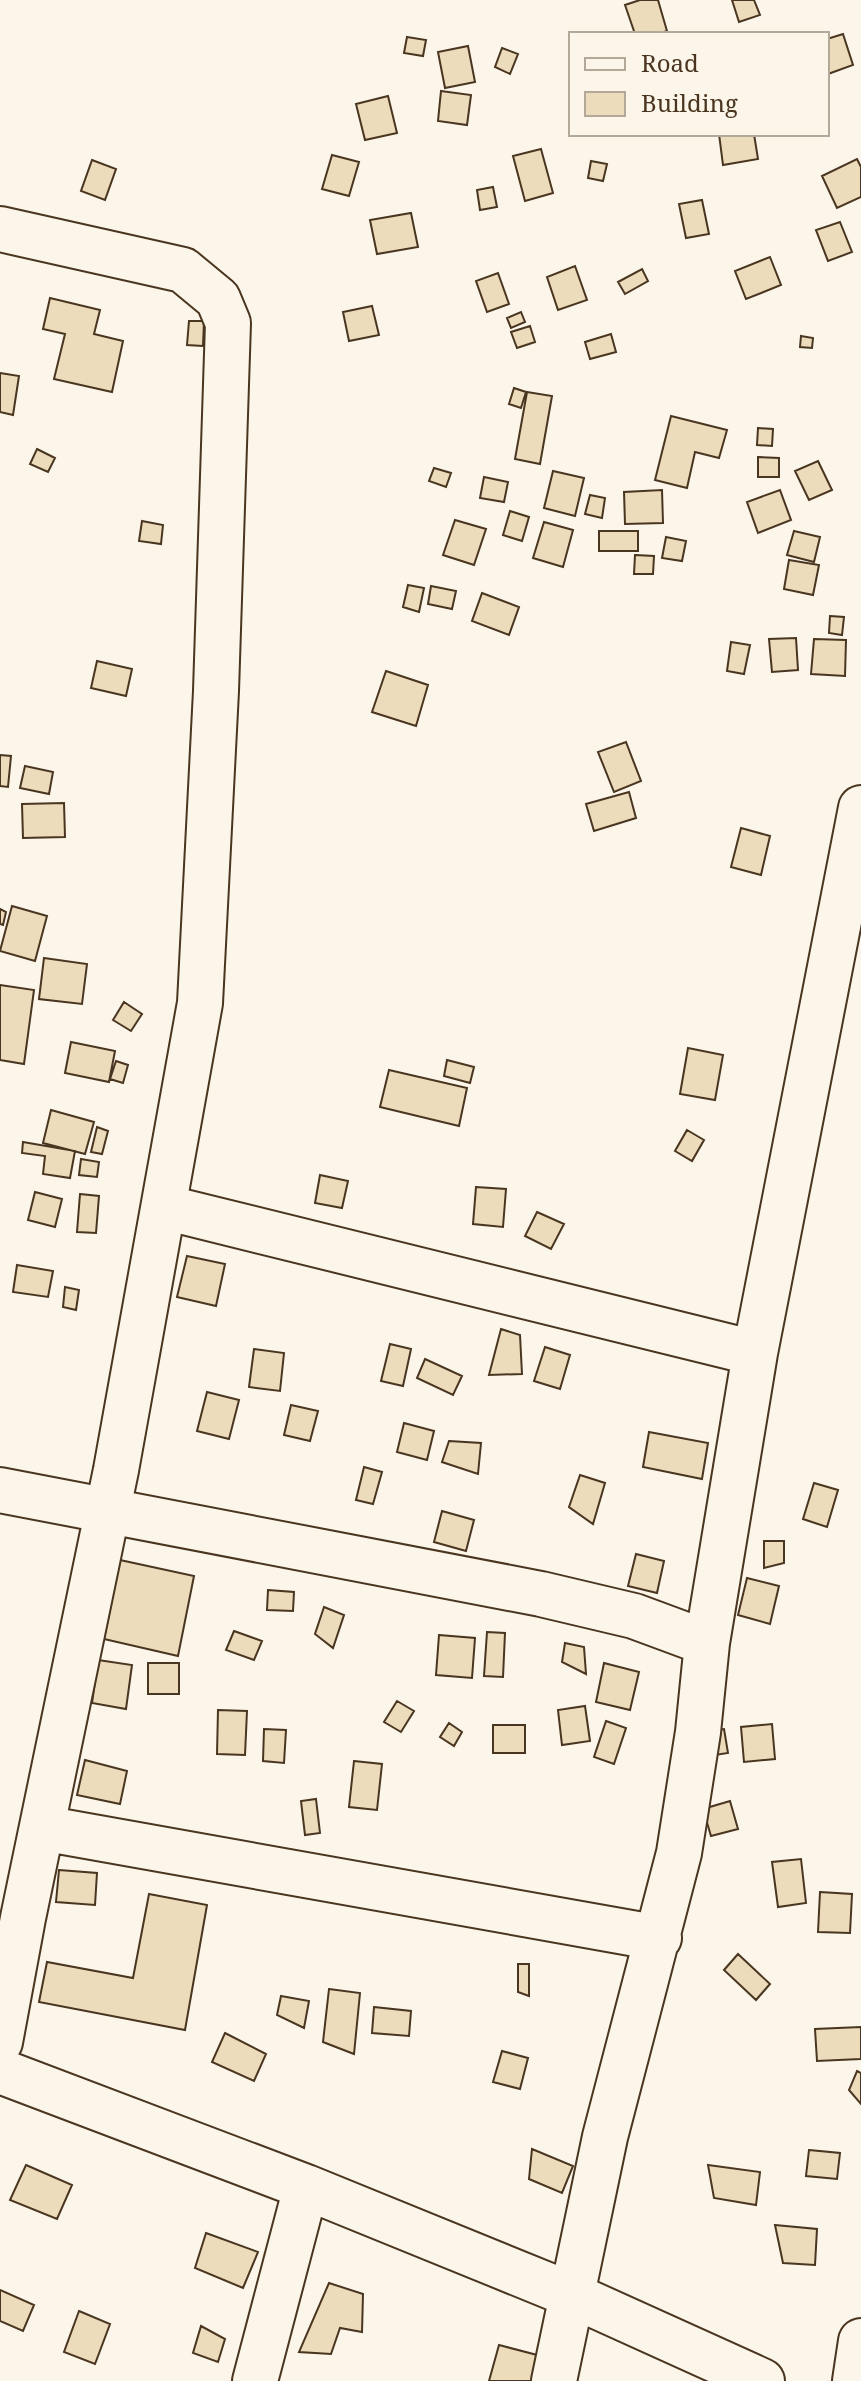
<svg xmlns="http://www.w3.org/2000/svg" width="861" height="2381" viewBox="0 0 861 2381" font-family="'Noto Serif',serif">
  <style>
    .building { fill: #ecdcbc; stroke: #4a3520; stroke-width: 2 }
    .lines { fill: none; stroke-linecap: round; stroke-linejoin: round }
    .minor-casing { stroke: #4a3520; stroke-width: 48 }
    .minor { stroke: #fbf6e9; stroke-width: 44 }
  </style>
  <rect width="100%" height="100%" fill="#fbf6e9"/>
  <path class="building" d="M640 0H658L667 31 658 34H635L625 5Z
    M732 0H754L760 15 739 22Z
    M843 34 853 65 828 74 827 39Z
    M407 37 426 40 423 56 404 53Z
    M468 46 475 82 445 88 438 52Z
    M502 48 518 54 510 74 495 67Z
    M441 91 471 95 467 125 438 121Z
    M388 96 397 133 365 140 356 104Z
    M719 134H754L758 159 723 165Z
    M541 149 553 193 525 201 513 156Z
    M332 155 359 162 349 196 322 189Z
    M857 159 861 167V197L837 208 822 176Z
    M92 160 116 169 105 200 81 191Z
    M591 161 607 164 603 181 588 178Z
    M493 187 497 207 480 210 477 190Z
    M702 200 709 234 686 238 679 204Z
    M411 213 418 247 377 254 370 220Z
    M840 222 852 252 828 261 816 230Z
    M770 257 781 285 746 299 735 271Z
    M575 266 587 300 558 310 547 277Z
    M642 269 648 281 625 294 618 282Z
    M498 273 509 304 487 312 476 281Z
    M50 298 100 310 94 334 123 341 112 392 54 379 65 334 43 329Z
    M372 306 379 335 349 341 343 312Z
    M521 312 525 322 511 328 507 318Z
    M189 321H204L203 346 187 345Z
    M530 326 535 342 517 348 511 332Z
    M611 334 616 352 590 359 585 342Z
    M801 336 813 338 812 348 800 347Z
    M0 373 19 376 13 415 0 412Z
    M514 388 526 392 521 408 509 404Z
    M527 392 552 396 540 464 515 459Z
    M671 416 727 430 719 458 695 452 687 488 655 480Z
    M758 428 773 429 772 446 757 445Z
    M37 449 55 458 48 472 30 464Z
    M758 457 779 458V477H758Z
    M818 461 832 490 809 500 795 471Z
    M434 468 451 473 446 487 429 481Z
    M553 471 584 478 575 516 544 508Z
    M484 477 508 482 504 502 480 498Z
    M662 490 663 523 625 524 624 492Z
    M780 490 791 520 758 533 747 502Z
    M590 495 605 498 602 518 585 514Z
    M510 511 529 517 522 541 503 535Z
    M455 520 486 529 474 565 443 555Z
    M142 521 163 525 161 544 139 541Z
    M544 522 573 530 563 567 533 558Z
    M599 531H638V551H599Z
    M794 531 820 537 814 562 787 555Z
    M666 537 686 541 682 561 662 558Z
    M635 555 654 556 653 574H634Z
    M789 560 819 565 813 595 784 589Z
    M408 585 424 588 419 612 403 607Z
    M431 586 456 591 452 609 428 604Z
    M482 593 519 607 509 635 472 621Z
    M830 616 844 617 842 635 829 633Z
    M796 638 798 670 772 672 769 639Z
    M814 639 846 640 845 676 811 674Z
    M731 642 750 645 744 674 727 671Z
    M97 661 132 669 126 696 91 688Z
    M386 671 428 685 416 726 372 712Z
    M626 742 641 781 614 792 598 752Z
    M0 755 11 756 8 787 0 786Z
    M25 766 53 772 49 794 20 788Z
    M629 792 636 818 594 831 586 804Z
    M64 803 65 837 23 838 22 804Z
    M741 828 770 836 761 875 731 867Z
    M12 906 47 916 35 961 0 951Z
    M0 909 6 912 3 925 0 924Z
    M44 958 87 964 82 1004 39 999Z
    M0 985 34 990 24 1064 0 1060Z
    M124 1002 142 1014 131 1031 113 1020Z
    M71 1042 115 1051 109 1082 65 1073Z
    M688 1048 723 1055 715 1100 680 1094Z
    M447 1060 474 1067 470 1083 444 1076Z
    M116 1061 128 1065 123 1083 110 1079Z
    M389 1070 467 1088 459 1126 380 1107Z
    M51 1110 94 1122 85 1154 43 1143Z
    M97 1127 108 1131 102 1154 91 1152Z
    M687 1130 704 1140 692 1161 675 1151Z
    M23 1142 75 1151 70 1178 43 1174 45 1156 22 1153Z
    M81 1159 99 1162 97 1177 79 1175Z
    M320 1175 348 1181 342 1208 315 1203Z
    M476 1187 506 1189 503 1227 473 1224Z
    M35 1192 62 1199 55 1227 28 1220Z
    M80 1194 99 1196 96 1233 77 1232Z
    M537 1212 564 1224 551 1249 525 1236Z
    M187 1256 225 1264 216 1306 177 1297Z
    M17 1265 53 1271 48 1297 13 1292Z
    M65 1287 79 1290 76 1310 63 1307Z
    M501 1329 520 1335 522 1374 489 1375Z
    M390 1344 411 1349 403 1386 381 1381Z
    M545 1347 570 1355 560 1389 534 1381Z
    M254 1349 284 1353 280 1391 249 1387Z
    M425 1359 462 1376 453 1395 417 1378Z
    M207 1392 239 1400 229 1439 197 1431Z
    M291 1405 318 1411 310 1441 284 1435Z
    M404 1423 434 1431 427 1460 397 1452Z
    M649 1432 708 1443 702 1479 643 1467Z
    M449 1441 481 1443 478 1474 442 1462Z
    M364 1467 382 1472 373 1504 356 1500Z
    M580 1475 605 1483 593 1524 569 1507Z
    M814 1483 838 1490 827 1527 803 1519Z
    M442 1511 474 1520 466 1551 434 1542Z
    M764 1541H784V1563L764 1568Z
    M636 1554 664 1561 657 1593 628 1586Z
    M120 1560 194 1576 178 1656 104 1639Z
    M747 1578 779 1586 770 1624 738 1615Z
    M268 1590 294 1592 293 1611 267 1610Z
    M324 1607 344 1615 333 1648 315 1634Z
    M234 1631 262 1641 254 1660 226 1650Z
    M487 1632 505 1633 503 1677 484 1676Z
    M439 1635 475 1638 472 1678 436 1675Z
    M565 1643 584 1647 586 1674 562 1662Z
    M98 1660 132 1665 126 1709 92 1703Z
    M148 1663H179V1694H148Z
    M604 1663 639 1672 630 1710 596 1702Z
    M397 1701 414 1711 401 1732 384 1722Z
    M585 1706 590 1741 562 1745 558 1710Z
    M218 1710 247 1711 245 1755 217 1754Z
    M606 1721 626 1728 614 1764 594 1757Z
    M449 1723 462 1732 454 1746 440 1737Z
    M772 1724 775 1759 744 1762 741 1727Z
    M493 1725H525V1753H493Z
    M264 1729 286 1730 284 1763 263 1761Z
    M724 1729 728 1753 701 1757 698 1732Z
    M85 1760 127 1771 120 1804 77 1795Z
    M354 1761 382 1764 377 1810 349 1807Z
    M316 1799 320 1833 305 1835 301 1801Z
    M730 1801 738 1829 711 1836 703 1809Z
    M801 1859 806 1903 778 1907 772 1862Z
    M59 1870 97 1873 95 1905 56 1902Z
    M820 1892 852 1894 850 1933 818 1932Z
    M149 1894 207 1905 185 2030 39 2002 47 1962 133 1978Z
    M738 1954 770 1984 756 2000 724 1970Z
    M518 1964H529V1996L518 1992Z
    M329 1989 360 1993 354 2054 323 2042Z
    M281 1996 309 2001 304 2028 277 2015Z
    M374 2007 411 2011 409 2036 372 2033Z
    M861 2027V2059L817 2061 815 2029Z
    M225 2033 266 2054 254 2081 212 2062Z
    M502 2051 528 2058 520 2089 493 2082Z
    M857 2071 861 2073V2104L849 2090Z
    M532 2149 573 2166 562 2193 529 2179Z
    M809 2150 840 2153 837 2179 806 2176Z
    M26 2165 72 2185 57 2219 10 2200Z
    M708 2165 760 2172 756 2205 714 2198Z
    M775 2225 817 2229 815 2265 783 2263Z
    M206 2233 258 2252 243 2288 195 2268Z
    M329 2283 363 2294 362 2332 340 2328 331 2354 299 2352Z
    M0 2290 34 2305 23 2331 0 2321Z
    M79 2311 110 2324 95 2364 64 2352Z
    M201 2326 225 2339 218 2362 193 2353Z
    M499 2345 541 2356 534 2381H489Z"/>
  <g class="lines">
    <defs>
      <path id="minor" d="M0 229 183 270 218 299 228 323 216 691 200 1003 116 1470 23 1918 0 2042
        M164 1207 755 1353
        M0 1490 541 1594 634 1616 707 1643 698 1732 679 1853 605 2137 554 2381
        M707 1643 755 1353 861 808
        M42 1828 659 1938
        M0 2071 306 2187 574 2296 762 2381
        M255 2381 306 2187
        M855 2381 861 2341"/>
    </defs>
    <use href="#minor" class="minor-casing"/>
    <use href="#minor" class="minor"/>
  </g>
  <rect x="569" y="32" width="260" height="104" fill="#fbf6e9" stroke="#b4a999" stroke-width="2"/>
  <rect x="585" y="58" width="40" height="12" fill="#fbf6e9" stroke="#b4a999" stroke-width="2"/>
  <text x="641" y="72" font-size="24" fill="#4a3520">Road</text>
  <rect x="585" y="92" width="40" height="24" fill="#ecdcbc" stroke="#b4a999" stroke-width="2"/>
  <text x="641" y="112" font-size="24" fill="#4a3520">Building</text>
</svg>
